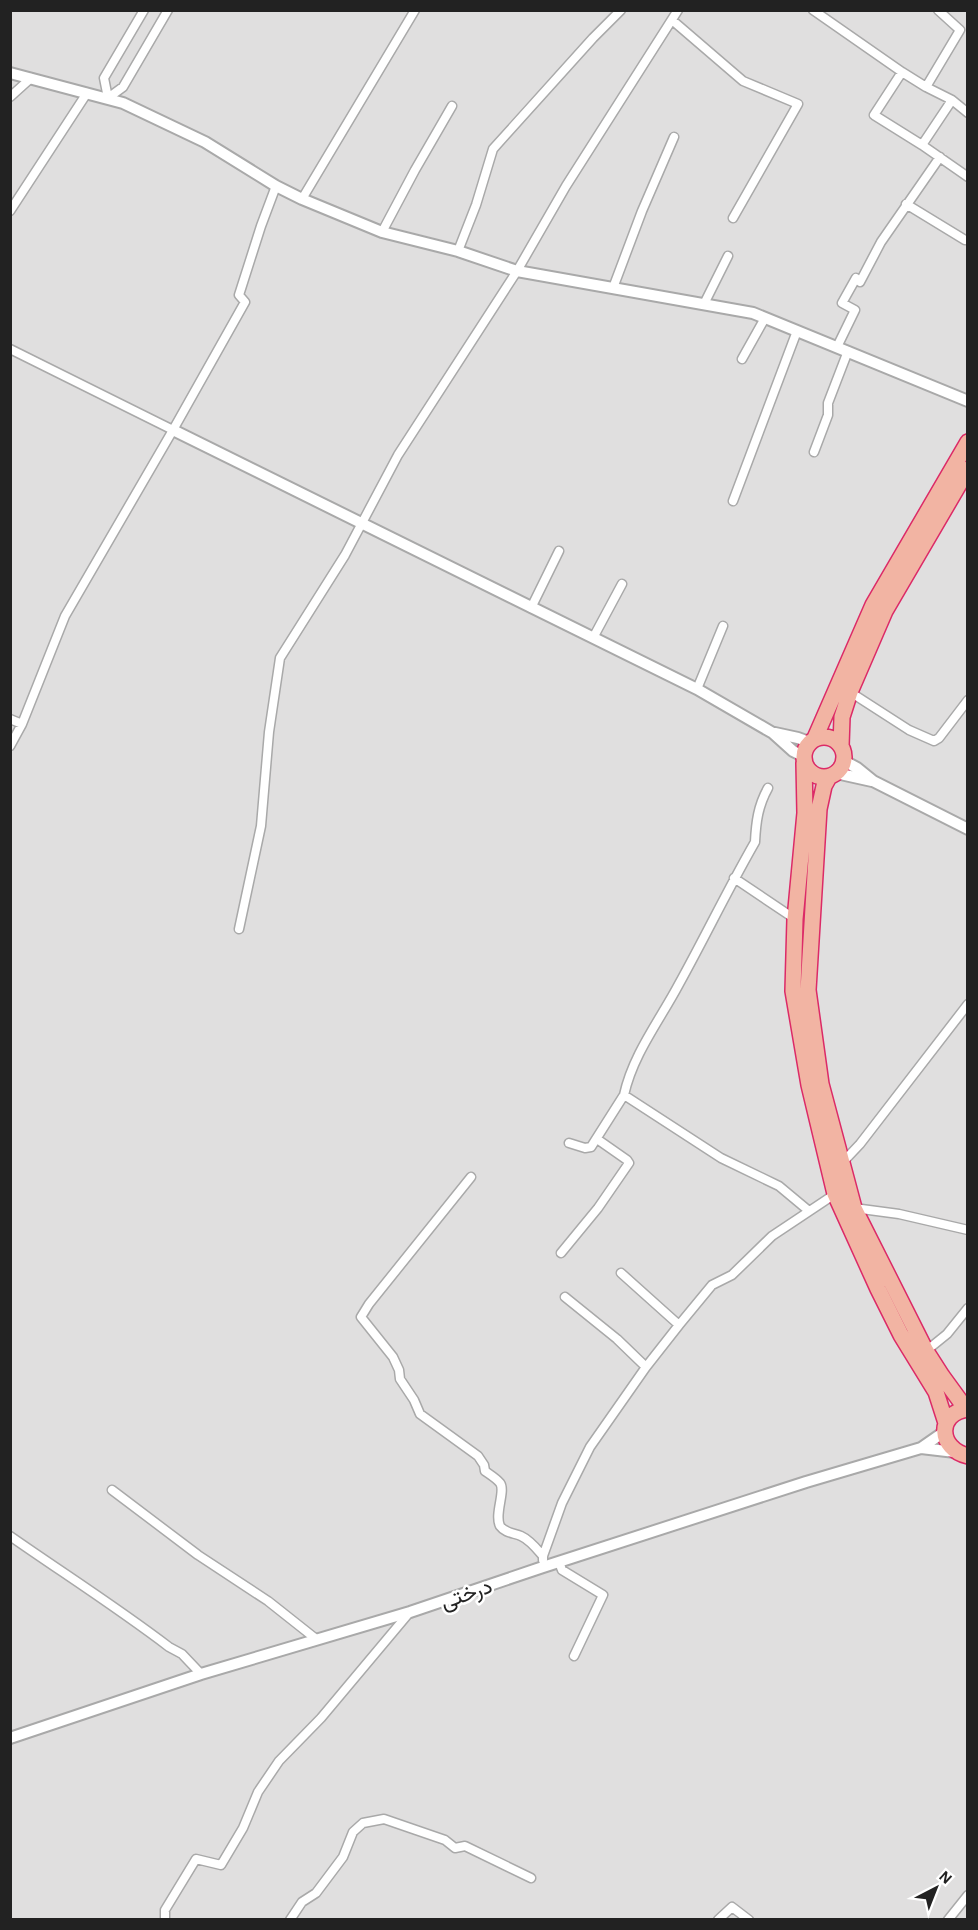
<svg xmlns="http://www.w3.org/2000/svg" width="978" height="1930" viewBox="0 0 978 1930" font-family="'Alegreya Sans',Vazirmatn,sans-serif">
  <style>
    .residential { fill: #e0dfdf }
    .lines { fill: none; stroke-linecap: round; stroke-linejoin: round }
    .minor-casing { stroke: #a9a9a9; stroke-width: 11 }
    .tertiary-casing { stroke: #a9a9a9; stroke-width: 14 }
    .trunk-casing { stroke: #dc2a67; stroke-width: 18 }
    .minor { stroke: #fff; stroke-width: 8 }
    .tertiary { stroke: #fff; stroke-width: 10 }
    .trunk { stroke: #f2b4a3; stroke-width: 15 }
    .labels { text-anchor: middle; stroke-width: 5; stroke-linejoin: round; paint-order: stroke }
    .street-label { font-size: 22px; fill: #222; stroke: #fff }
  </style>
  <rect width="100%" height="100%" fill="#f2efe9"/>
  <path class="residential" d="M11 11H967V1919H11Z"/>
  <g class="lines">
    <defs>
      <path id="minor" d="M144 10 104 78 108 98 123 87 168 10
        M813 10 902 72
        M938 10 960 30 926 87 902 72 874 115 922 145 968 177
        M672 20 743 81 798 104 733 218
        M926 87 952 100 968 113
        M10 97 31 78
        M922 145 952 100
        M302 199 415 10
        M906 204 965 240
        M10 211 87 93
        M382 232 415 170 452 106
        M458 251 476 205 493 149 593 38 621 10
        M613 288 642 211 674 137
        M704 304 728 256
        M837 347 855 310 842 303 856 278 860 282 881 242 940 157
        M10 349 173 430
        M742 359 765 318
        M814 452 828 415V403L848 351
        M733 501 797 331
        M531 608 559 551
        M593 638 622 584
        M697 689 723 626
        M850 692 909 730 934 741 939 738 968 700
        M10 719 22 724
        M10 746 22 724 65 616 173 430 245 302 239 295 261 226 276 186
        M768 788C758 806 756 822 755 842 728 889 705 937 679 984 660 1020 633 1054 624 1095L721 1158 779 1186 809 1211
        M734 878 795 919
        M239 929 261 826 269 732 280 658 345 555 398 455 517 271 566 186 678 10
        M569 1143 585 1148 591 1147 624 1095
        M842 1163 860 1144 968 1004
        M471 1177 369 1304 361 1317 393 1357 399 1370 400 1379 414 1400 420 1414 478 1456 484 1465 485 1471C489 1474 496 1478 500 1483 506 1491 494 1514 500 1526 505 1533 514 1533 521 1536 530 1540 537 1549 543 1556
        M854 1208 899 1214 968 1230
        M561 1253 598 1208 629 1163 627 1160 597 1139
        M621 1273 679 1325
        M565 1297 617 1339 646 1367
        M926 1351 947 1334 968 1308
        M112 1490 198 1555 268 1601 316 1639
        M10 1536C63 1573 118 1608 169 1647L182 1654 201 1674
        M543 1560V1556L562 1503 590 1447 646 1367 679 1325 712 1285 732 1275 772 1236 835 1194
        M559 1562 562 1570 603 1595 574 1656
        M165 1920V1910L196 1859 221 1865 243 1828 258 1792 279 1761 321 1718 409 1613
        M290 1920 302 1902 316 1893 343 1857 353 1832 363 1823 384 1819 445 1840 455 1848 465 1846 531 1878
        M718 1920 732 1907 749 1920
        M948 1920 968 1895"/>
      <path id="tertiary" d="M10 73 123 103 205 142 276 186 302 199 382 232 458 251 517 271 753 313 968 401
        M173 430 697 689 773 733 793 751 803 756
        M775 733 798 738 809 742
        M844 761 857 768 873 781 968 829
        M836 773 872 781
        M921 1448 944 1432
        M10 1738 201 1674 410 1612 543 1567 806 1482 921 1448 955 1452"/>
      <path id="trunk" d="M804 757a20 20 0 1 1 40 0a20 20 0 1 1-40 0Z
        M815 738 873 605 968 442
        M841 746 842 717 850 692 885 611 968 469
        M804 763 805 813 795 919 793 991 809 1085 835 1194 878 1289 901 1335 936 1392 946 1423
        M829 777 824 786 819 809 808 990 821 1084 854 1208 926 1351 942 1376 966 1409
        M968 1409C936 1413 938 1449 968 1456"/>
    </defs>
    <use href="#minor" class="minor-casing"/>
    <use href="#tertiary" class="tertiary-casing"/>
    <use href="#trunk" class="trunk-casing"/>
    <use href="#minor" class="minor"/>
    <use href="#tertiary" class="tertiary"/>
    <use href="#trunk" class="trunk"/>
  </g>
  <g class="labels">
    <g class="street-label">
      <text transform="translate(466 1593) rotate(-19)" y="8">درختی</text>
    </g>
  </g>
  <rect width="978" height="1930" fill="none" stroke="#222222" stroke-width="24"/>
  <g transform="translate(936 1888) rotate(42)" stroke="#ffffff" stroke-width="4.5" paint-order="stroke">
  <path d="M0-4.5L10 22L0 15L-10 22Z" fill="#222222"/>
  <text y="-9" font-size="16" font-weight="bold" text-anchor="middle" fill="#222222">N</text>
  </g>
</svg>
